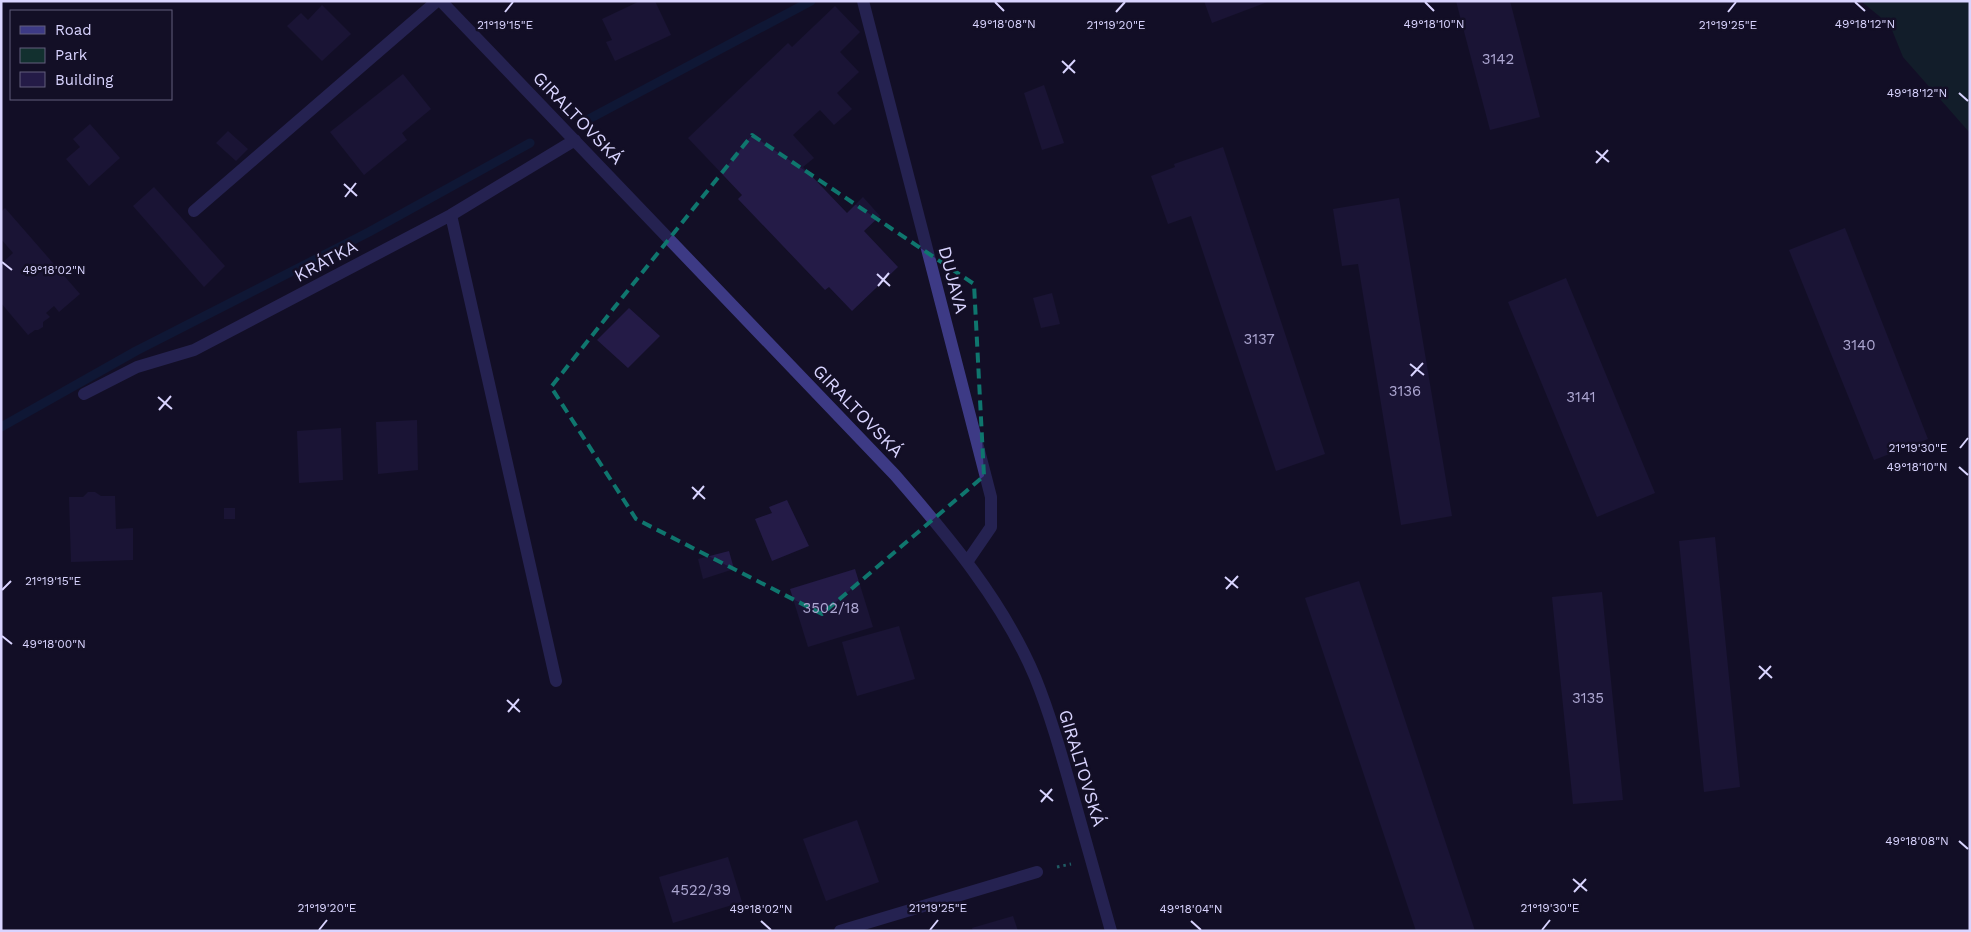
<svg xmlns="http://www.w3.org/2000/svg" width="1971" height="932" viewBox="0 0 1971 932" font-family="'Work Sans',sans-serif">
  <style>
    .green { fill: #12302f }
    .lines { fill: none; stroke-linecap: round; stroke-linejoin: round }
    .stream { stroke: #0c2248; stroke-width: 9 }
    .building { fill: #241b47 }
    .path { stroke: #2fb8b0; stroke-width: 3; stroke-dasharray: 2.5 4; stroke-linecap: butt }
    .minor { stroke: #3d3a85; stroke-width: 12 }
    .marked { fill: none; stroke: #0f766e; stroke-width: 4; stroke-dasharray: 10 6; stroke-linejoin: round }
    .ticks { fill: none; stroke: #d9d4ff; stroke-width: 2 }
    .labels { text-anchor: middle; stroke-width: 5; stroke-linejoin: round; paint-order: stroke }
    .number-label { font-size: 15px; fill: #aca6d1 }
    .street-label { font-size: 18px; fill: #d9d4ff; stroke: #130f26 }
    .ticks-label { font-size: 12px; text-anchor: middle; fill: #d9d4ff; stroke: #130f26; stroke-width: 5; stroke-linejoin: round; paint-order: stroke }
  </style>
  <rect width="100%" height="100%" fill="#130f26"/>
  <path class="green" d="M1861 1H1970V133L1903 57 1890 25Z"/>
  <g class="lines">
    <path class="stream" d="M587 120 811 1
      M1 427 136 351 369 232 530 143"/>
  </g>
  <path class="building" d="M640 1H655L671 35 615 61 606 42 612 40 602 19Z
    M1204 1H1270L1212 23Z
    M1456 1H1510L1540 117 1490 130Z
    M322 5 351 34 322 61 287 26 301 13 308 20Z
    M835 6 860 32 840 52 859 72 837 93 852 109 834 125 820 110 793 135 814 158 803 167 847 213 863 197 880 216 864 231 898 267 852 311 829 287 825 290 738 199 742 195 688 138 788 43 792 47Z
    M403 74 431 109 402 133 407 140 364 175 330 132Z
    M1044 85 1064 143 1042 150 1024 93Z
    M90 124 120 158 89 186 66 159 80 147 73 139Z
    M228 131 248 149 236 161 216 143Z
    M1223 147 1325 454 1276 471 1191 216 1168 224 1151 176 1175 167 1174 164Z
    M154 187 225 266 204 287 133 206Z
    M1399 198 1452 516 1401 525 1358 264 1342 266 1333 209Z
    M5 208 80 294 59 312 54 306 46 313 50 317 43 322V327L38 330H35L28 335 1 303V264L13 253 1 239V212Z
    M1845 228 1928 439 1874 460 1789 250Z
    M1566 278 1655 493 1597 517 1508 302Z
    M1052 293 1060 324 1041 328 1033 298Z
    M629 308 660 336 628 368 597 340Z
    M417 420 418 470 378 474 376 422Z
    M341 428 343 480 299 483 297 431Z
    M88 492H95L101 496H115L116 529 133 528V560L71 562 69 497H83Z
    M787 500 809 546 772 561 755 519 772 513 769 507Z
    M224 508H235V519H224Z
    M1715 537 1740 787 1704 792 1679 541Z
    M729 551 734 569 703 579 698 559Z
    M855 569 873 627 808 647 790 589Z
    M1359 581 1475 931H1416L1305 598Z
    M1602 592 1623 800 1573 804 1552 597Z
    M899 626 915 679 857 696 842 642Z
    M857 820 879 882 826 901 803 839Z
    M728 857 742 902 673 923 659 877Z
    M1013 916 1018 931H973L972 928Z"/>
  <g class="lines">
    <path class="path" d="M1057 867 1071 864"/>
    <path class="minor" d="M441 1 895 475C948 536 1003 601 1035 677 1050 714 1061 753 1072 792 1085 838 1098 885 1111 931
      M863 1 991 497V527L967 562
      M194 211 437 1
      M451 215 556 681
      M84 394 137 367 194 350 451 215 575 140
      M840 931 1037 872"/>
  </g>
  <path d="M0 0H1971V932H0ZM752 135 974 284 984 476 822 614 636 519 551 387Z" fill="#130f26" fill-opacity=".55" fill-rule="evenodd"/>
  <path class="marked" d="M752 135 974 284 984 476 822 614 636 519 551 387Z"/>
  <path class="ticks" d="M995 2 1004 11M1425 2 1434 11M1855 2 1865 11M505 12 513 2M1116 12 1125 2M1728 12 1736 2M1062 61 1075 73M1063 73 1075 60M1959 93 1968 101M1596 151 1609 162M1596 163 1608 150M344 184 357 196M345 197 356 183M2 262 12 270M877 274 890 286M878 286 889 273M1410 364 1424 375M1411 376 1423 363M158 397 172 409M159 410 171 396M1960 448 1968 438M1959 467 1968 475M692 487 705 499M693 499 704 486M1225 577 1238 588M1226 589 1238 576M2 590 11 581M2 636 12 644M1759 666 1772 678M1759 679 1771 666M507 700 520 712M508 712 519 699M1040 790 1053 801M1041 802 1052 789M1959 841 1968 849M1573 879 1587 891M1574 892 1586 879M761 921 771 930M1191 921 1201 930M319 930 327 920M930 930 938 920M1542 930 1550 920"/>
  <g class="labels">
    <g class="number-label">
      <text x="1498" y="64">3142</text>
      <text x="1259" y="344">3137</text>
      <text x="1859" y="350">3140</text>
      <text x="1405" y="396">3136</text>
      <text x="1581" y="402">3141</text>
      <text x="831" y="613">3502/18</text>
      <text x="1588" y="703">3135</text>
      <text x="701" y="895">4522/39</text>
    </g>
    <g class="street-label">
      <text transform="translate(578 118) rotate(46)" y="6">GIRALTOVSKÁ</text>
      <text transform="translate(326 261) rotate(-28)" y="6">KRÁTKA</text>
      <text transform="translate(953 280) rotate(75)" y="6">DUJAVA</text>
      <text transform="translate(858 411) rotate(46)" y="6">GIRALTOVSKÁ</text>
      <text transform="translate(1082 768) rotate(73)" y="6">GIRALTOVSKÁ</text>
    </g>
  </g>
  <g class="ticks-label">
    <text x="1004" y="28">49°18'08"N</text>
    <text x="1434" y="28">49°18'10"N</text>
    <text x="1865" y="28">49°18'12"N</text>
    <text x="505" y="29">21°19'15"E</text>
    <text x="1116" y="29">21°19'20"E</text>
    <text x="1728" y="29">21°19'25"E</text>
    <text x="1917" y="97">49°18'12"N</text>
    <text x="54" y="274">49°18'02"N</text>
    <text x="1918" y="452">21°19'30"E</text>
    <text x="1917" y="471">49°18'10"N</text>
    <text x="53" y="585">21°19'15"E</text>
    <text x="54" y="648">49°18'00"N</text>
    <text x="1917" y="845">49°18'08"N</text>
    <text x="327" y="912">21°19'20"E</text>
    <text x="938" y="912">21°19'25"E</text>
    <text x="1550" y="912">21°19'30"E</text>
    <text x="761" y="913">49°18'02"N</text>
    <text x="1191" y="913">49°18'04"N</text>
  </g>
  <rect width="1971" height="932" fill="none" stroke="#d9d4ff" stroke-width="5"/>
  <rect x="10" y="10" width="162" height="90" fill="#130f26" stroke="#625e7d"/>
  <rect x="20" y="26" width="25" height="8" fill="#3d3a85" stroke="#625e7d"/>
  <text x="55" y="35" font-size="15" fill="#d9d4ff">Road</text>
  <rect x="20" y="48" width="25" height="15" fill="#12302f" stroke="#625e7d"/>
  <text x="55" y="60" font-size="15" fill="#d9d4ff">Park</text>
  <rect x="20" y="72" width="25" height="15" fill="#241b47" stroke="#625e7d"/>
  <text x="55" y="85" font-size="15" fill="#d9d4ff">Building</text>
</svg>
